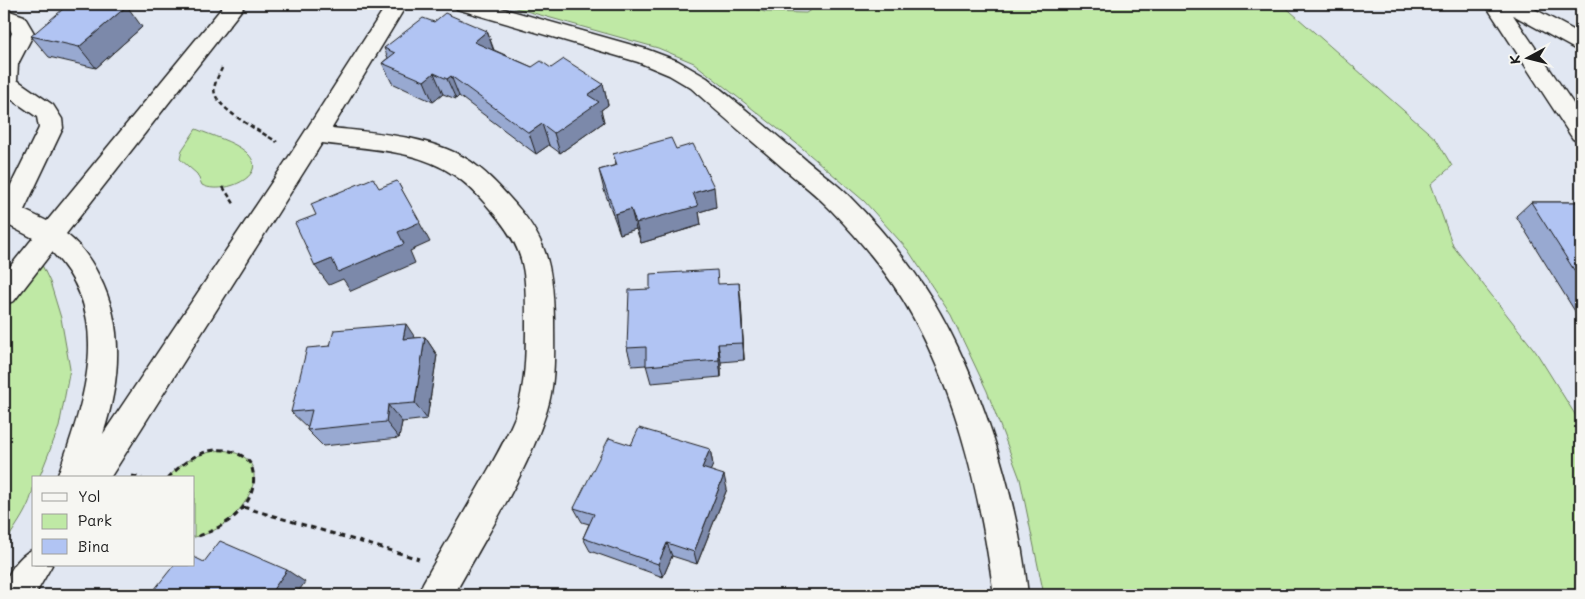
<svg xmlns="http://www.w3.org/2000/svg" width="1585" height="599" viewBox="0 0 1585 599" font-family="Mali,sans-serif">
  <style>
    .green { fill: #bfe9a5; stroke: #6e8260 }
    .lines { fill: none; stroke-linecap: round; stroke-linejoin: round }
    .minor-casing { stroke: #1c1c1c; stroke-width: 3 }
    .path-far1 { stroke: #1c1c1c; stroke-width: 2.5; stroke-dasharray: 4.5 3; stroke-linecap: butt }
    .path { stroke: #1c1c1c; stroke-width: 3; stroke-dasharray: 5.5 4.5; stroke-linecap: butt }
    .minor { fill: #f6f6f2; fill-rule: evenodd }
    .wall { fill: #98a9d1; stroke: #1c1c1c }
    .shaded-wall { fill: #7c89aa; stroke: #1c1c1c }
    .building { fill: #b1c4f3; stroke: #1c1c1c }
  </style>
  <rect width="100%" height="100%" fill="#e1e7f2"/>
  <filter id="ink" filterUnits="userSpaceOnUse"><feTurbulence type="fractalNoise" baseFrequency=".02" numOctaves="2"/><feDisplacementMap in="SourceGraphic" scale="10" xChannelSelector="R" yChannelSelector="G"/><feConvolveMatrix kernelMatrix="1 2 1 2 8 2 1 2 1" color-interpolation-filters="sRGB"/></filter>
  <g filter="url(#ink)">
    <path class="green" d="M501 4H739L765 12 806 13 820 4H1282L1436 139 1452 166 1431 184 1453 246 1536 352 1581 424V595H1044L1020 479 987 391 951 315 908 250 864 201 796 143 694 63 658 48Z
      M196 129C212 136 233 141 246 152 273 176 221 196 202 185L197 174 180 159 182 150Z
      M41 263 50 282 61 318 70 369 59 427 39 478H34C34 504 17 523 4 545V312Z
      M221 450C289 456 238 532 194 537V478H168C182 461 199 453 221 450Z"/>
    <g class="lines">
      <defs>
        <path id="minor" d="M225 4H246L66 234C81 245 91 260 99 276 125 326 120 382 103 434L292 152 387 4H407L332 128C377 133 431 136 470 161 485 171 497 184 509 197 547 238 553 265 554 320 554 350 556 381 547 410 528 472 485 538 454 595H418L423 583C442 549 463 515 482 481 494 460 506 439 515 417 526 386 526 352 526 320 526 267 525 249 490 209 479 196 468 184 454 175 417 149 365 149 322 143L110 478H57C83 404 116 317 52 252L14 301 4 304V274L33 238 4 223V199L39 128 37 117 4 94V49L12 33 8 26 4 24V9L24 16 34 33 18 64 17 80 53 105 62 119 63 128 24 210 47 221Z
          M454 4H487L646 49 678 61 707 78C738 103 769 129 800 155 816 169 834 181 849 196 880 227 909 262 932 299 982 382 1018 499 1028 595H994C981 500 960 403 913 317 892 278 862 242 831 210 816 194 798 181 782 167 752 141 721 115 691 88L669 75 638 62 457 9Z
          M1485 4H1525L1581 34V50L1573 48 1513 15 1581 115V141L1573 139Z
          M34 549V565H52L35 595H4C4 577 17 556 34 549Z"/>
      </defs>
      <use href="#minor" class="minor-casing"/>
      <path class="path-far1" d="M222 68C219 75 212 86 215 94 221 112 262 132 277 142
        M223 187 235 205"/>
      <path class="path" d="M132 476 142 478
        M168 478C185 460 210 442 236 453 243 456 250 460 252 468 262 504 223 530 194 537
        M243 507 419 559"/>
      <use href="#minor" class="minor"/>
    </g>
    <path class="wall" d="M434 22 487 31 494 50 532 67 551 68 603 84 608 105 601 110 604 122 560 153 549 145 536 154 459 96 456 99 443 94 433 102 392 83 382 63 388 58 384 48Z
      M142 27 96 68 49 57 31 36Z
      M676 149 716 207 699 212 701 225 641 243 636 229 620 234 604 190 599 170 616 165 613 154Z
      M1531 202H1581V321L1516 216Z
      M719 284 741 301 744 360 721 362V377L651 383 646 365 632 366 627 348Z
      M425 337 437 355 427 419 402 422 399 438 323 446 307 430 308 428 291 412 415 338Z
      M631 445 710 449 713 465 710 470 727 489 697 564 672 556 663 577 590 551 583 538 589 524 582 522 574 508Z"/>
    <path class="shaded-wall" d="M127 6 142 27 96 68 79 47Z
      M487 31 494 52 474 42Z
      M434 73 443 94 433 102 424 81Z
      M451 76 459 96 456 99 447 79Z
      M603 84 608 105 601 110 604 122 560 153 554 133 588 95Z
      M542 124 549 145 536 154 529 133Z
      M397 181 430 242 410 251 415 263 351 291 343 279 329 285 315 266 332 259Z
      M714 187 716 207 699 212 701 225 641 243 636 223 693 193Z
      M631 209 636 229 620 234 615 214Z
      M739 283 741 301 744 360 743 343Z
      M406 324 418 342 403 339Z
      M425 337 437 355 427 419 415 403Z
      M718 344 721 362V377L719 360Z
      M388 405 402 422 399 438 386 422Z
      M710 449 713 465 705 483 702 468Z
      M724 475 727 489 697 564 694 552Z
      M667 543 672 556 663 577 658 564Z
      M287 570 305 582 296 595H279L272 591Z"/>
    <path class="building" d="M69 4H116L127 6 79 47 31 36Z
      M445 13 487 31 474 42 532 67 541 61 551 68 564 59 603 84 588 95 599 102 554 133 542 124 529 133 451 76 447 79 434 73 424 81 382 63 395 53 384 48 423 18 434 22Z
      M671 138 676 149 693 144 714 187 693 193 698 206 636 223 631 209 615 214 599 170 617 165 613 154Z
      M373 178 379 188 397 181 420 222 398 232 404 244 338 272 332 259 315 266 295 223 316 215 311 204Z
      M1531 202H1581V281Z
      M717 270 718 284 739 283 743 343 718 344 719 360 646 366V347L627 348 629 290 650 289V274Z
      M406 324 403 339 425 337 415 403 388 405 386 422 307 430 312 410 291 412 307 348 330 346 334 330Z
      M639 428 710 449 702 468 724 475 694 552 667 543 658 564 583 538 594 514 574 508 609 438 631 445Z
      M220 541 287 570 272 591 282 595H150L174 565H194V557L204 562Z"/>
  </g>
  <rect width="1585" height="599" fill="none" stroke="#f6f6f2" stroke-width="20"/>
  <rect x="10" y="10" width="1565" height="579" fill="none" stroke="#1c1c1c" stroke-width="2" filter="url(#ink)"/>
  <rect x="32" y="476" width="162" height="90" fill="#f6f6f2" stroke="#9f9f9c"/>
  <rect x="42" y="493" width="25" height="8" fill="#f6f6f2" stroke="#9f9f9c"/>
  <text x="78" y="502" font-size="15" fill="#1c1c1c">Yol</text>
  <rect x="42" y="514" width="25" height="15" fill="#bfe9a5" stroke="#9f9f9c"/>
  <text x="78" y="526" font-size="15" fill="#1c1c1c">Park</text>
  <rect x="42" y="539" width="25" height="15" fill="#b1c4f3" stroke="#9f9f9c"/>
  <text x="78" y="552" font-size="15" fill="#1c1c1c">Bina</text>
  <g transform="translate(1528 58) rotate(263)" stroke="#f6f6f2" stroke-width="4" paint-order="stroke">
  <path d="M0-4L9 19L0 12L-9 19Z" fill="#1c1c1c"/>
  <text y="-8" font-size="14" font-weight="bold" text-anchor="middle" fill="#1c1c1c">K</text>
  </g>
</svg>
